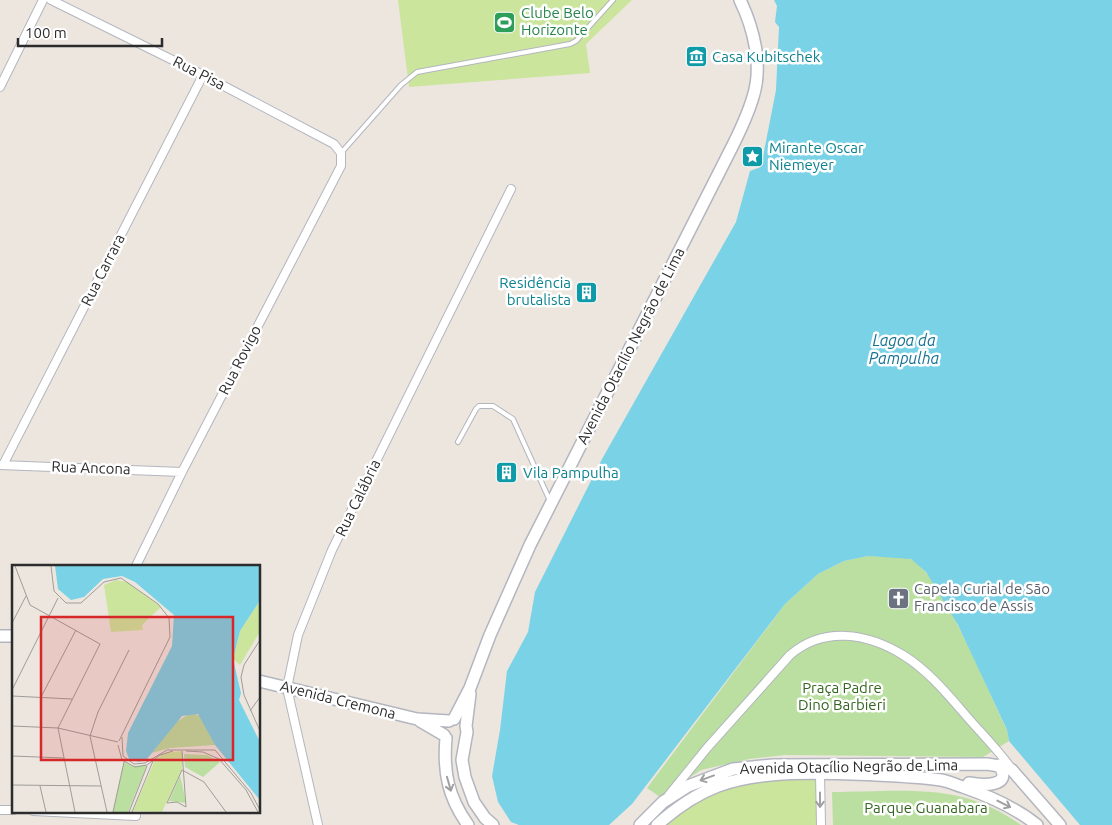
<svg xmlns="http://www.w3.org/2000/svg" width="1112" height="825" viewBox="0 0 1112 825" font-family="Ubuntu,sans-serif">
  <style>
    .green { fill: #badfa0 }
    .pitch { fill: #cce59c }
    .water { fill: #7ad2e6 }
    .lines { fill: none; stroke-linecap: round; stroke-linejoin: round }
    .lane-casing { stroke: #b3b6be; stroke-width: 6 }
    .street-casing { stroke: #b3b6be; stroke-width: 10 }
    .secondary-casing { stroke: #b3b6be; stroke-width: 14 }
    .lane { stroke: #fff; stroke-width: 4 }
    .street { stroke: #fff; stroke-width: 8 }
    .secondary { stroke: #fff; stroke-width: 11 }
    .oneway { stroke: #a0a0a0 }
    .labels { text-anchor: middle; stroke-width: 5; stroke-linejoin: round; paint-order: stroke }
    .leisure-label { font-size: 15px; fill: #27864d; stroke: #fff; text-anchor: start }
    .culture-label { font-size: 15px; fill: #0d838f; stroke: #fff; text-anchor: start }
    .street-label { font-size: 15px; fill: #2c2c2c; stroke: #fff }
    .worship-label { font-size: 15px; fill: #5b616d; stroke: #fff; text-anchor: start }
    .park-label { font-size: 15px; fill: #346520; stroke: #fff }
    .water-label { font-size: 16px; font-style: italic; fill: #177394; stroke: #fff }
    .inset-road { fill: none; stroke: #9f9c97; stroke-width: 1 }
    .view { fill: #d62828; fill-opacity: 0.15; stroke: #d62828; stroke-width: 2.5 }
    .inset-edge { fill: none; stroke: #2c2c2c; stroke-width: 2.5 }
  </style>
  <rect width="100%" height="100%" fill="#ece6df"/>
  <path class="green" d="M868 556C881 557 897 555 910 559 939 569 991 698 1007 730L1009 741 983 757 785 755 749 759 701 770 660 797 647 788 785 604 818 574 844 561Z
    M832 792C872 792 924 787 962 797 983 802 1004 813 1021 825H833Z"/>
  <path class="pitch" d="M398 0H632L586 44 590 73 409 87Z
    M817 773V825H664L712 789Z"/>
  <path class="water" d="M774 0H1112V825H1080L1009 741 1007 730 958 625 926 572 911 559 868 556 844 561 818 574 785 604 632 804 609 825H519L511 822 498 802 492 776 500 730 507 671 528 632 535 592 602 459 736 222 750 171 761 167 776 90 779 27 775 22 777 6Z"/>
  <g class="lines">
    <defs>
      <path id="lane" d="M341 153 401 85 417 72 570 44 576 41 613 0
        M458 442 476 409 479 406H493L513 419 550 501"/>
      <path id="street" d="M51 0 203 75 334 144 341 153V166L182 472 136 566
        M0 87 43 0
        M0 465 182 472
        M3 465 203 75
        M820 774 821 825
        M669 795 707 748 790 655C824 626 867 633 903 655 929 671 949 696 969 719 983 735 998 750 1011 768
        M0 810H14
        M33 811 136 816
        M318 825 287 688 298 635 332 550 511 189"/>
      <path id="secondary" d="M0 636H14
        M259 681 417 719 449 721
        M470 694 466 726 467 732 462 760 465 777 474 802 485 818 493 825
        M454 719 470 688 490 635 530 545 732 147C740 131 748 114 753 97 763 66 754 29 740 0
        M420 721 444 735
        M446 738C443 772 448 797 468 825
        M969 783C981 785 1014 788 999 765
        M640 825 663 802 688 786 733 769 773 765 987 764 1005 767 1012 770 1060 825
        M657 825C676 808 694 795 718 786 763 769 828 773 876 775 898 776 920 777 941 780 948 781 956 785 963 787 989 796 1015 807 1037 825"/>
    </defs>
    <use href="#lane" class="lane-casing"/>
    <use href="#street" class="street-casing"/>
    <use href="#secondary" class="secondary-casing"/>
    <use href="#lane" class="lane"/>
    <use href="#street" class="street"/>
    <use href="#secondary" class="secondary"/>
  </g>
  <defs><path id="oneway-shaft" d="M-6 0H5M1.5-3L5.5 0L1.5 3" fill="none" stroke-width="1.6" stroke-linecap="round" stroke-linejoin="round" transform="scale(1.25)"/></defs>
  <g class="oneway">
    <use href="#oneway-shaft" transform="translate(707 778) rotate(160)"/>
    <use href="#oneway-shaft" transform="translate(449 784) rotate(74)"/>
    <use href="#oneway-shaft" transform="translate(820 800) rotate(90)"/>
    <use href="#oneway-shaft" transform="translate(1004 804) rotate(27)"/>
  </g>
  <defs>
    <symbol id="stadium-square" viewBox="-11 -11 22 22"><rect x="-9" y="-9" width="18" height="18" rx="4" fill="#2e9e5b" stroke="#fff"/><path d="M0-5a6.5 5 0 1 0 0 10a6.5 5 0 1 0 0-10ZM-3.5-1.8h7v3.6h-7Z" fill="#fff"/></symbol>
    <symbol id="museum-square" viewBox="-11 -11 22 22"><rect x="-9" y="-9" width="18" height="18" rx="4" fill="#0f9aa8" stroke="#fff"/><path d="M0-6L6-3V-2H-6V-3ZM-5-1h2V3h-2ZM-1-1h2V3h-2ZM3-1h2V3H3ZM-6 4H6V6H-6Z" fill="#fff"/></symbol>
    <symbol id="sight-square" viewBox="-11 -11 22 22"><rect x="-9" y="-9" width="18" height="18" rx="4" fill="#0f9aa8" stroke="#fff"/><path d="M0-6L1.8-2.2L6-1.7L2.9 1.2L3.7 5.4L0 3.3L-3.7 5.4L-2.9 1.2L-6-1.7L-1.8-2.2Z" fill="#fff"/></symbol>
    <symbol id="building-square" viewBox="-11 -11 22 22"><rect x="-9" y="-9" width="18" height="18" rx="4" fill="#0f9aa8" stroke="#fff"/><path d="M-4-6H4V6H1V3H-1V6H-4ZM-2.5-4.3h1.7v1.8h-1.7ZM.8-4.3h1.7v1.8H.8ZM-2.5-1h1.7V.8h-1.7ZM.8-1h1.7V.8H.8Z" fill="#fff"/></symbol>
    <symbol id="church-square" viewBox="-11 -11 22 22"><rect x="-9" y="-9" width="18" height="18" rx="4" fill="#6b7280" stroke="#fff"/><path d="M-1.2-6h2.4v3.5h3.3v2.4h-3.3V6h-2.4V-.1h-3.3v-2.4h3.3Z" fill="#fff"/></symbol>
  </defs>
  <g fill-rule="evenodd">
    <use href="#stadium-square" x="492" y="10" width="25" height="25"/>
    <use href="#museum-square" x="684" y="44" width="25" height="25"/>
    <use href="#sight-square" x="740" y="144" width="25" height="25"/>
    <use href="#building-square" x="574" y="280" width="25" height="25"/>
    <use href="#building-square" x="494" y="460" width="25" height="25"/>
    <use href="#church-square" x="886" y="586" width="25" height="25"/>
  </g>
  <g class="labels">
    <g class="leisure-label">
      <text x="521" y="18">Clube Belo<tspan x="521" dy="17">Horizonte</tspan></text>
    </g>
    <g class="culture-label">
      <text x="712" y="62">Casa Kubitschek</text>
      <text x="769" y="153">Mirante Oscar<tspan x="769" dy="17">Niemeyer</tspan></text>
      <text x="571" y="288" text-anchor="end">Residência<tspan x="571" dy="17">brutalista</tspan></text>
      <text x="523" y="478">Vila Pampulha</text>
    </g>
    <g class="street-label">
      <text transform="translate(199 73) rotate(27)" y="5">Rua Pisa</text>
      <text transform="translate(103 270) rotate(-63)" y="5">Rua Carrara</text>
      <text transform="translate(631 346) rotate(-63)" y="5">Avenida Otacílio Negrão de Lima</text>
      <text transform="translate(240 360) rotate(-63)" y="5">Rua Rovigo</text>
      <text transform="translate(91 468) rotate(2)" y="5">Rua Ancona</text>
      <text transform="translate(358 498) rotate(-64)" y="5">Rua Calábria</text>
      <text transform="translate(338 700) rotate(14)" y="5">Avenida Cremona</text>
      <text transform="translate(849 767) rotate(-1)" y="5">Avenida Otacílio Negrão de Lima</text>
    </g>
    <g class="worship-label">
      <text x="914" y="594">Capela Curial de São<tspan x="914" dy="17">Francisco de Assis</tspan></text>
    </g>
    <g class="park-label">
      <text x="842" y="693">Praça Padre<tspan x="842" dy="17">Dino Barbieri</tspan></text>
      <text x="926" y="813">Parque Guanabara</text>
    </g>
    <g class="water-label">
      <text x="904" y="346">Lagoa da<tspan x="904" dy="18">Pampulha</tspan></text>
    </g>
  </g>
  <g transform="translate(12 565)">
    <rect width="248" height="248" fill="#ece6df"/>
    <path d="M179 148 189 151 203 180 158 183 140 188 164 157ZM172 189 195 190 208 197 191 212 173 202ZM112 197 120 201 135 200 116 247H101ZM168 211 169 214 174 238 157 236Z" fill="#badfa0"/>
    <path d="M104 15 115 17 149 42 130 60 131 65 99 67 92 20ZM247 37V68L228 100 221 94 228 66ZM170 186V204L150 247 121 246 143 195 152 188Z" fill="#cce59c"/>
    <path d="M43 1H247V37L228 66 221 94 229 128 227 135 247 175V234L203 180 186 149 170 151 135 194 127 197 117 194 114 186 116 168 160 81 162 50 123 17 110 11 91 14 72 32 59 35 46 24Z" fill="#7ad2e6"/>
    <path class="inset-road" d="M3 1 18 40 88 79 46 163 63 247M39 1 42 26 54 38H69L92 17 109 13 146 39 157 53 158 72 107 176M0 58 14 31M248 75 232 100 229 112 232 130 248 166M0 125 46 33M0 131 60 134M29 132 64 65M238 146 248 132M0 161 46 163 106 177M110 172 111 191 122 199 133 198 155 185H203L239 228 248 245M106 180 110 195 123 202 135 200 148 190 161 186M170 186 174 242 165 237 155 238 170 205M174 186 191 187 207 194 234 225 246 247M0 191 52 193M170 205 192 217 214 247M0 220 89 221M28 221 34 247M95 247 78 171 86 147 117 85M101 247 112 197M117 247 135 201M120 247 141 196"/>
    <path class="view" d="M29 52H221V195H29Z"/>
    <rect width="248" height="248" class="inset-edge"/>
  </g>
  <path d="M18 38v8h144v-8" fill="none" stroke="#2c2c2c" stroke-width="2.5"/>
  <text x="25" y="38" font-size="15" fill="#2c2c2c" stroke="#ffffff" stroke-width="4" paint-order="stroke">100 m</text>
</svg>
